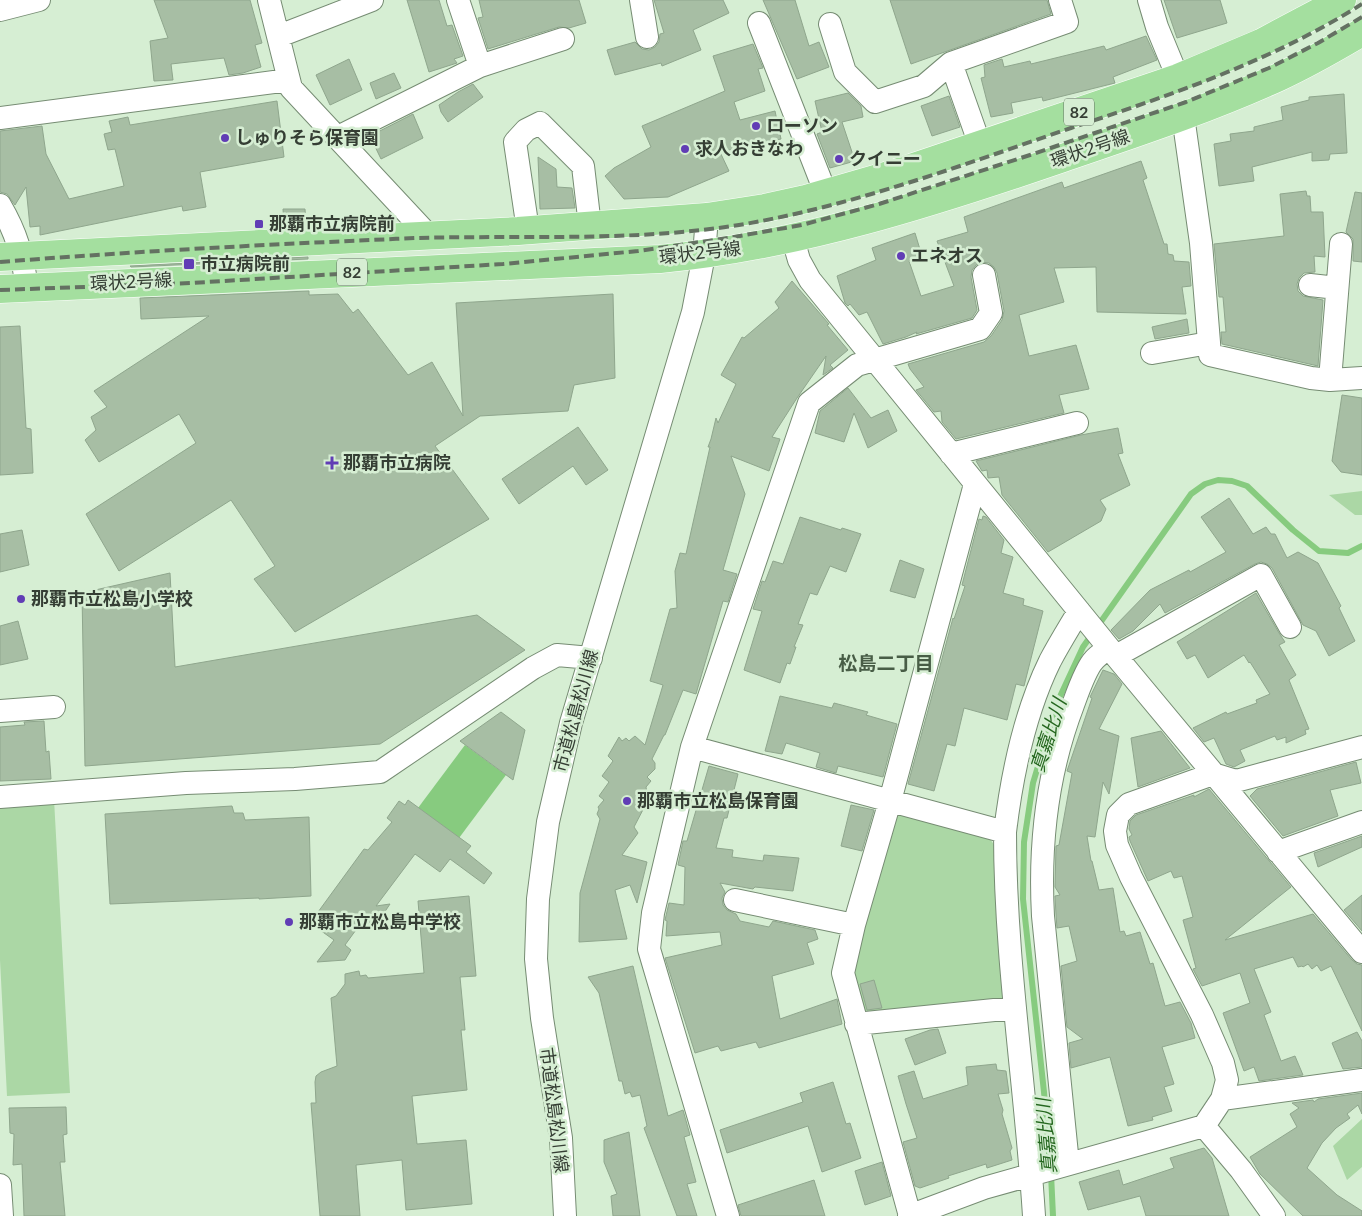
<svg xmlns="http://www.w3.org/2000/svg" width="1362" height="1216" viewBox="0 0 1362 1216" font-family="Lato,'Noto Sans JP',sans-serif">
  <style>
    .green { fill: #abd7a5 }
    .water { fill: #87cb7f }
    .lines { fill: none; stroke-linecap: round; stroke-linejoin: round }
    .stream { stroke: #87cb7f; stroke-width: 6 }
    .building { fill: #a7bea4; stroke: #8fa68d }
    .minor-casing { stroke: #768c73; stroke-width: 24 }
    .major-casing { stroke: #fff; stroke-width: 29 }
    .minor { stroke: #fff; stroke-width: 22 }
    .major { stroke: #a4df9f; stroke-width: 28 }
    .rail { stroke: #647162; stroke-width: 4; stroke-dasharray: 10 5; stroke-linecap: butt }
    .poi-dot { fill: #613db5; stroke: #d6eed3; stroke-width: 2 }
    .labels { text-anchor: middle; stroke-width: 5; stroke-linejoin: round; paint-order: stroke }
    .shield { fill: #d6eed3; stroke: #657364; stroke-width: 1 }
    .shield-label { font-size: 16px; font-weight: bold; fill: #353e34 }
    .poi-label { font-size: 18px; font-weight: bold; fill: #353e34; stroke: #d6eed3; text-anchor: start }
    .street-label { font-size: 18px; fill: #353e34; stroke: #d6eed3 }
    .neighbourhood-label { font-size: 19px; font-weight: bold; fill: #485d46; stroke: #d6eed3 }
    .water-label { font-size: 19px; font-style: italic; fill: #25671f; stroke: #d6eed3 }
  </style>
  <rect width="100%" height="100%" fill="#d6eed3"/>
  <path class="green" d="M1362 491V515H1355L1329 495Z
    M54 799 70 1093 7 1096 0 960V806Z
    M898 813 990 839 995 846 1004 1004 956 1008 953 1002 861 1019 849 975 895 817Z
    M1362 1119V1167L1347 1180 1333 1146Z"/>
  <path class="water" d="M465 745 506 775 459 838 418 808Z"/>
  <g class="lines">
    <path class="stream" d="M1050 1164 1044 1092 1023 899 1024 842 1033 783 1057 703 1083 647 1191 494 1205 484 1218 480 1232 481 1247 486 1293 530 1319 551 1348 553 1362 546
      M1051 1174 1053 1216"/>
  </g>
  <path class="building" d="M154 0H250L262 43 255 45 261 67 243 73 229 75 224 58 171 64 173 80 154 81 150 41 168 38Z
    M407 0H439L447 26 452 25 463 56 454 59 457 63 429 72Z
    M479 0H579L586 23 569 28 559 27 488 49 478 18 483 17Z
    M654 0H723L729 13 693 30 701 50 662 66 661 63 615 75 607 50 635 42 642 49 649 50 655 47 659 42 660 34 664 33Z
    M763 0H795L809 46 819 42 829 67 797 79Z
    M890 0H1047L1051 14 911 64Z
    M1164 0H1220L1227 23 1177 38Z
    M1146 36 1157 60 1113 77 1115 83 1043 101 1042 97 1011 103 1013 113 991 117 981 78 985 77 984 65 1002 59 1004 67 1030 61 1031 64 1104 46 1106 50Z
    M753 44 763 68 758 69 765 91 734 102 740 120 775 111 781 139 720 152 729 171 668 197 624 199 605 176 614 168 651 147 642 126 725 91 713 56Z
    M349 59 362 90 330 105 316 75Z
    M394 73 401 88 376 99 370 83Z
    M473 84 483 97 448 122 441 112 439 105 458 92Z
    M848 93 861 106 863 117 842 122 855 161 830 168 817 134 822 132 815 101Z
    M1344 94 1347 153 1330 154 1329 160 1312 161V152L1252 167 1254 181 1219 186 1214 144 1231 141 1230 134 1254 131V127L1283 120 1281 107 1309 100V97Z
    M949 96 960 127 932 136 921 106Z
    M277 101 284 157 200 172 206 207 183 211 182 206 40 235V226L30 227 26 187 15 205 7 194 0 192V131L42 126 46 154 69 199 124 186 115 149 108 150 104 134 112 132 109 121 128 117 130 125Z
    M413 114 423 138 381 159 370 136Z
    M538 157 556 169 557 187 572 188 575 208 540 209Z
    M1141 161 1147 178 1143 180 1164 244H1167L1168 254 1173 255 1174 261 1189 262 1191 286 1182 287 1186 314 1097 312 1096 267 1054 268 1064 302 1019 315 1029 356 1076 345 1089 389 1059 395 1064 413 956 439 942 422 941 411 934 412 916 390 924 387 910 369 908 364 984 342 991 336 1002 320 1004 311 997 273 994 267 989 263 982 262 976 265 972 270 971 277 977 310 972 318 916 334 917 332 906 337 883 344 867 312 859 315 850 304 848 306 845 303 837 276 876 260 872 248 915 233 922 256 909 261 921 296 954 286 937 241 968 232 964 217 1062 182 1064 188Z
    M1306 191 1307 196H1310L1311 212H1323L1325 257 1314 256 1315 272 1304 273 1299 278 1297 284 1298 291 1303 296 1323 300 1318 366 1222 344 1221 332H1226L1223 297H1219L1214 244 1284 236 1280 194Z
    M1355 192 1362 193V262L1353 261V239L1346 232Z
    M283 209H305L306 226 284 227Z
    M308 257V259L131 267 130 266Z
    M792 281 829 324 827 325 848 350 830 365 833 368 823 375 826 356 797 398 772 437 780 439 769 471 731 456 745 494 723 570 737 574 728 602 723 601 696 694 683 690 665 735H664L652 759 655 763V769L647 777 651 781 646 787 648 800 634 827 638 833 622 855 647 862 637 903 630 885 615 890 627 939 579 942 580 893 600 819 597 814 599 809 598 807 604 800 599 796 609 782 602 776 613 761 608 756 619 737 622 741 626 738 629 741 635 736 645 745 663 685 650 681 670 609 677 608 675 571 680 553 686 554 710 447H708L711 439 716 418 718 423 736 384 721 375 742 337 744 338 779 308 775 302Z
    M309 291V295L338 294 353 313 358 309 408 375 432 362 463 416 456 303 613 294 615 378 574 385 568 411 480 416 435 446 489 519 295 632 254 579 275 566 231 500 119 571 86 514 196 443 179 414 99 462 85 440 96 430 91 417 107 407 94 391 209 316 141 319 140 298Z
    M1187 319 1189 333 1155 339 1152 327Z
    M20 326 26 428 31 429 33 473 0 475V327Z
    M848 388 871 418 888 410 897 431 868 448 854 413 844 442 815 433 820 411Z
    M1342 395 1362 398V475L1341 472 1332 461Z
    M578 427 608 470 586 485 573 466 519 504 502 479Z
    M1118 428 1123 453 1118 454 1130 485 1100 500 1106 509 1101 521 1048 552 1002 495 999 477 988 478 987 470 982 471 976 461 1081 435Z
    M1229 498 1253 534 1266 527 1271 534H1275L1287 558 1298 552 1318 563 1341 606 1339 608 1355 641 1329 656 1316 631 1303 625 1272 568 1267 564 1261 562 1255 564 1165 613 1160 604 1133 631 1119 639 1111 630 1150 590 1189 570 1190 572 1226 552 1201 517Z
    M983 516 986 517 1004 540 1001 553 1013 557 1003 593 1024 599 1023 605 1043 611 1024 686 1016 684 1007 720 964 708 955 746 947 744 934 791 908 784 953 618 954 619 965 586 962 585 979 519 982 520Z
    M800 517 841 530 842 528 861 534 846 572 830 566 817 595 810 593 798 624 803 625 794 647H796L790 664 787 663 780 683 744 670 762 611 753 609 762 581 765 582 773 561 783 564Z
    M22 530 29 565 0 572V534Z
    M900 560 924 569 915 598 890 591Z
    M170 573 175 667 477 615 525 650 380 744 85 766 82 593Z
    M1256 593 1279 633 1285 642 1279 645 1296 675 1289 680 1309 729 1305 730 1306 734 1286 743V737L1277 740 1275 736 1240 750 1245 761 1234 767 1226 764 1214 738 1204 742 1193 728 1226 712 1227 714 1257 703 1256 700 1270 694 1250 662 1249 663 1244 655 1208 678 1195 655 1187 659 1177 642Z
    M18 621 28 659 0 665V626Z
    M1103 670 1114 674 1122 684 1099 729 1119 736 1109 794 1103 782 1095 837 1087 836 1091 861H1092L1099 890 1113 888 1120 932 1124 931 1126 936 1140 932 1150 964 1153 963 1165 1006 1180 1002 1191 1023 1195 1038 1162 1047 1174 1084 1164 1087 1172 1111 1152 1117 1153 1120 1128 1126 1110 1057 1071 1068 1069 1043 1083 1039 1067 1027 1061 966 1077 961 1069 926 1057 928 1056 915 1055 896 1060 895 1055 887 1056 846 1059 845 1072 773 1067 771 1092 698 1090 697Z
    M780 696 832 708 834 703 868 712 866 715 897 724 883 777 838 766 836 773 816 767 820 753 786 743 782 754 765 751Z
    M501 712 525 730 513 780 460 741Z
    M44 721 46 752 49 751 51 779 0 781V727L25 725 24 722Z
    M1161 731 1190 768 1138 787 1131 738Z
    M1356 762 1361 783 1330 790 1338 816 1283 836 1250 796 1257 789Z
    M709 766 738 774 727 818H724L716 848 733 850 732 857 763 861 764 855 799 858 793 891 755 887 753 889 720 883 725 892 722 898 723 905 727 910 736 914 740 921 769 927 773 921 815 930 818 939 807 943 814 964 772 976 780 1019 837 999 842 1024 759 1048 756 1042 721 1051 718 1046 695 1053 665 958 722 945 720 932 666 936 667 921 665 920 669 903 684 905 685 867 678 865 683 841H687Z
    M1209 789 1291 887 1225 940 1313 914 1352 960 1357 964 1362 965V1031L1331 966 1321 971 1317 965 1312 969 1308 964 1303 967 1302 966 1298 967 1293 957 1254 969 1271 1012 1264 1015 1281 1061 1295 1056 1303 1075 1259 1081 1254 1067 1244 1071 1223 1013 1250 1003 1240 973 1202 986 1193 969 1196 968 1183 920 1193 917 1182 876 1174 878 1171 871 1148 881 1130 841 1129 837 1132 835 1129 829 1130 821 1136 815 1194 795V797Z
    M408 800 471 846 466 852 492 873 484 884 450 859 440 872 415 854 376 906 390 904 380 919 375 923H361L345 945 351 950 345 960 317 962 334 940 310 923 364 849 368 850 392 822 387 818 399 801 405 805Z
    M851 805 874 810 862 851 841 846Z
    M232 806 234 813H243L245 820 309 817 311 896 259 899V898L110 904 105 814Z
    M1362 836V847L1318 867 1314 853Z
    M1362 895V931L1344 910Z
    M469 896 476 976 460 977 465 1030H461L467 1090 412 1096 417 1144 466 1140 472 1204 406 1210 402 1160 356 1165 360 1216H320L311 1103H316L315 1082 316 1076 321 1072 337 1066 331 998 336 996 345 984V974L359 971 360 976 366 975 368 978 424 973 418 901Z
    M633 966 668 1116 683 1110 690 1135 684 1137 696 1182 687 1184 697 1216H677L644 1128 647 1126 640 1095 632 1097 630 1092 625 1094 622 1081H619L599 993 588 977Z
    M874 980 882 1008 867 1010 860 984Z
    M938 1029 946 1053 915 1065 905 1039 930 1030Z
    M1357 1032 1362 1041V1067L1343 1069 1332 1043Z
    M996 1064 997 1070 1006 1071 1009 1093 998 1094 1003 1110 1002 1114 1012 1148 1010 1151 1012 1160 987 1168 986 1164 948 1176 949 1178 920 1188 915 1186 903 1142 917 1138 906 1104 898 1076 914 1071 923 1099 968 1085 966 1067Z
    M833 1082 846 1124 850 1123 861 1158 822 1172 808 1126 727 1153 720 1130 803 1102 800 1093Z
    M1362 1093V1114L1358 1105 1347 1114 1350 1118 1336 1128 1322 1143 1307 1168 1337 1195 1362 1211V1216H1303L1260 1174 1250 1157 1297 1127 1290 1114 1299 1108 1292 1103 1313 1100 1314 1102 1318 1099Z
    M66 1107 67 1134 63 1135 65 1162H60L65 1216H24L22 1164 13 1165 14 1134 10 1133 9 1108Z
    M629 1132 640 1216H613L611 1196 617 1194 604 1162V1140Z
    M1204 1148 1212 1158 1229 1216H1146L1140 1196 1088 1210 1079 1182 1119 1170 1123 1185 1174 1168 1170 1158Z
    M882 1162 891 1196 865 1205 855 1171Z
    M814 1180 825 1216H741L738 1205Z"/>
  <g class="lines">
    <defs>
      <path id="minor" d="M269 0 291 88 429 236
        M641 0 647 37
        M1149 0 1157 27 1178 78
        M0 10 39 0
        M759 23 826 194
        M830 24 845 72 875 102 924 86 951 63
        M279 36 372 0
        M480 66 563 39
        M1183 116 1201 243 1210 355 1311 378 1330 380 1362 378
        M0 118 289 80
        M338 137 480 66 458 0
        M980 145 951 63 1067 22 1060 0
        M0 205C17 234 22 254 27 287
        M528 230 515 142 526 130 540 123 583 166 590 226
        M793 239 799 260 810 280 1109 648 1362 952
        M1310 285 1337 288
        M1152 353 1209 343
        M1330 380 1341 244
        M951 454 1077 423
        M1116 656 1261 575 1290 627
        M0 711 54 707
        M692 747 1005 832C1005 961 1026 1088 1034 1216
        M0 797 186 783 295 779 380 772 533 668 557 655 591 658
        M1005 832C1012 774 1024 714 1050 661 1059 644 1069 628 1079 611
        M1278 852 1362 822
        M735 900 854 925
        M856 1024 1014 1008
        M1222 1099 1362 1080
        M1204 1126 1241 1170 1274 1216
        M1068 1164 1043 916C1039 843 1047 773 1073 705 1077 694 1086 668 1094 660 1098 655 1104 652 1109 648
        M0 1185 2 1216
        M565 1216 561 1138 542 1018 536 959 538 899 548 822 571 723 693 312 704 255 707 217
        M728 1216 649 949 653 913 692 747 809 403 857 365 980 329 991 313 984 275
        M909 1216 984 1188 1204 1126 1222 1099 1227 1080 1223 1063 1202 1015 1131 877 1117 845 1115 831 1118 815 1129 804 1213 774 1236 781 1362 747
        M910 1216 843 973 854 925 890 801 975 484"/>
      <path id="major" d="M0 257 518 231 707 217 765 208 806 199 896 173 1178 78 1261 43 1342 0
        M0 289 660 259C798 246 932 203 1063 158 1136 133 1209 109 1279 77 1307 64 1335 48 1362 32"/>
    </defs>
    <use href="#minor" class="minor-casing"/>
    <use href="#major" class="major-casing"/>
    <use href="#minor" class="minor"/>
    <use href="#major" class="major"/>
    <path class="rail" d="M0 262C138 251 277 244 416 238 523 235 633 242 739 225 853 206 962 165 1071 128 1171 95 1272 61 1362 4
      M0 290 191 283 503 264 638 251 728 238 802 225 879 204 1030 155 1186 102 1269 68 1318 43 1362 17"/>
  </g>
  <g class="poi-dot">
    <circle cx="756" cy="126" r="5"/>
    <circle cx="225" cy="138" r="5"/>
    <circle cx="685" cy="149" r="5"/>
    <circle cx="839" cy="159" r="5"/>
    <rect x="254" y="219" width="10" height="10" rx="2.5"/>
    <circle cx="901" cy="256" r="5"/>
    <rect x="183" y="258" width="12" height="12" rx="2.5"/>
    <path d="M329.5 455.5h5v5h5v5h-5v5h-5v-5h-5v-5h5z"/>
    <circle cx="21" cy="599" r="5"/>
    <circle cx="627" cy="801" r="5"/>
    <circle cx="289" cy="922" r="5"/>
  </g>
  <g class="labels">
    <g class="shield">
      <rect x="1064" y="98.5" width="30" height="27" rx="4"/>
      <rect x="337" y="258.5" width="30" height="27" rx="4"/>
    </g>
    <g class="shield-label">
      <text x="1079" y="118">82</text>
      <text x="352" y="278">82</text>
    </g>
    <g class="poi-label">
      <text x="766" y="132">ローソン</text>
      <text x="235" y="144">しゅりそら保育園</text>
      <text x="695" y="155">求人おきなわ</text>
      <text x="849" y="165">クイニー</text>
      <text x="269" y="230">那覇市立病院前</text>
      <text x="911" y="262">エネオス</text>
      <text x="200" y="270">市立病院前</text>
      <text x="343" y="469">那覇市立病院</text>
      <text x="31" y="605">那覇市立松島小学校</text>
      <text x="637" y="807">那覇市立松島保育園</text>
      <text x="299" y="928">那覇市立松島中学校</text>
    </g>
    <g class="street-label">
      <text transform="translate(1090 149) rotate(-19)" y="6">環状2号線</text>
      <text transform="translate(700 253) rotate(-7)" y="6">環状2号線</text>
      <text transform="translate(131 282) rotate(-3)" y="6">環状2号線</text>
      <text transform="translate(576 711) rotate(-75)" y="6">市道松島松川線</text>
      <text transform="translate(554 1110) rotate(83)" y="6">市道松島松川線</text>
    </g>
    <g class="neighbourhood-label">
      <text x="886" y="670">松島二丁目</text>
    </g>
    <g class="water-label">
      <text transform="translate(1048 735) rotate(-72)" y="7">真嘉比川</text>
      <text transform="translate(1046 1136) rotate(-95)" y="7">真嘉比川</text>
    </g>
  </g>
</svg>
